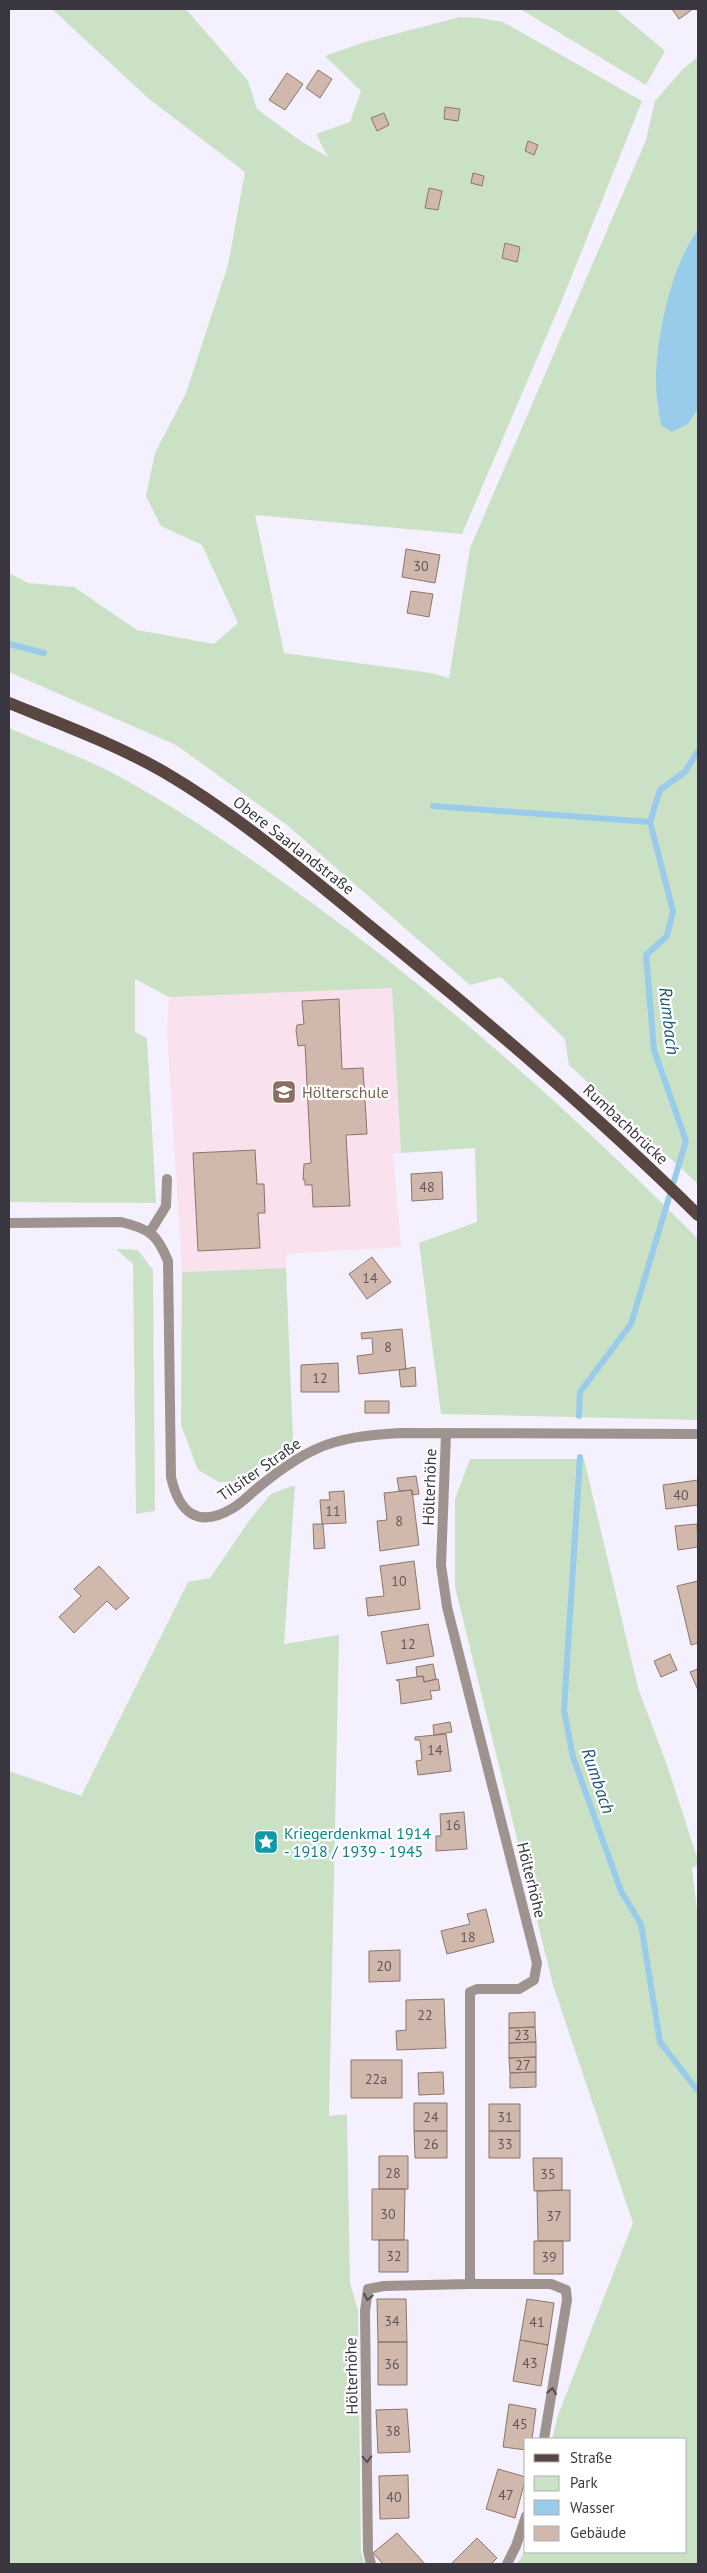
<svg xmlns="http://www.w3.org/2000/svg" width="707" height="2573" viewBox="0 0 707 2573" font-family="'PT Sans',sans-serif">
  <style>
    .education { fill: #f9e1ee }
    .green { fill: #cae1c6 }
    .water { fill: #99cbea }
    .lines { fill: none; stroke-linecap: round; stroke-linejoin: round }
    .stream { stroke: #99cbea; stroke-width: 6 }
    .building { fill: #d1b8ad; stroke: #8c756b }
    .minor { stroke: #9f9390; stroke-width: 10 }
    .primary { stroke: #594641; stroke-width: 12 }
    .oneway { stroke: #544e54 }
    .labels { text-anchor: middle; stroke-width: 4.5; stroke-linejoin: round; paint-order: stroke }
    .number-label { font-size: 14px; fill: #60575b }
    .street-label { font-size: 16px; fill: #3b3740; stroke: #fff }
    .education-label { font-size: 16px; fill: #785e54; stroke: #fff; text-anchor: start }
    .culture-label { font-size: 16px; fill: #0d838f; stroke: #fff; text-anchor: start }
    .water-label { font-size: 18px; font-style: italic; fill: #1e5979; stroke: #fff }
  </style>
  <rect width="100%" height="100%" fill="#f5f0fe"/>
  <path class="education" d="M392 987 401 1153H393L401 1247 286 1254V1268L182 1272 167 1030 169 997Z"/>
  <path class="green" d="M52 9H186L248 81 257 109 302 142 328 157 316 134 350 122 361 91 325 56 365 42 460 17 479 18 503 22 642 101 562 300 462 534 255 515 284 653 431 673 449 678 470 548 646 140 655 101 683 69 698 57V1184L569 1065 565 1039 501 977 470 985 287 825 176 745 9 672V573L28 583 74 587 137 630 214 644 238 623 202 545 161 526 146 496 155 453 186 393 228 265 245 172 149 99Z
    M520 9H615L665 51 646 85Z
    M9 728C40 742 74 754 105 769 178 807 246 855 312 903 451 1004 578 1118 698 1239V1420L441 1414 419 1243 477 1222 475 1148 401 1153 392 988 169 997 135 979V1032L147 1038 156 1203 9 1202Z
    M116 1249 138 1250 153 1270 155 1511 136 1514 133 1264Z
    M286 1268 293 1441 244 1481 219 1482 198 1470 181 1425 182 1272Z
    M470 1459H584L638 1688 667 1765 698 1860V1865L692 1868 698 1919V2564H517L526 2550V2552H686V2439H552L558 2415 633 2223 553 1985 455 1587V1499Z
    M295 1485 284 1644 339 1635 329 2116 347 2114 350 2283 358 2310 361 2551 365 2564H9V1771L81 1796 188 1582 210 1578 251 1518 271 1494Z"/>
  <path class="water" d="M698 230V409L688 424 672 432 661 425C659 411 656 397 656 383 656 337 671 266 698 230Z"/>
  <g class="lines">
    <path class="stream" d="M9 644 44 653
      M433 806 650 822
      M579 1416 580 1392 631 1324 686 1141 654 1050 646 955 667 936 673 911 650 822 660 790 685 772 698 751
      M580 1457 564 1710 573 1757 621 1891 641 1924 660 2042 698 2091"/>
  </g>
  <path class="building" d="M672 9H693L679 19Z
    M318 70 332 79 320 98 306 88Z
    M287 73 303 84 285 110 269 100Z
    M445 107 460 109 458 121 444 119Z
    M384 113 389 125 377 131 371 118Z
    M528 141 538 145 534 155 525 151Z
    M473 173 484 176 482 186 471 183Z
    M429 188 442 191 438 210 425 208Z
    M505 243 520 247 517 262 502 258Z
    M406 549 440 555 435 583 402 577Z
    M411 591 433 594 429 617 407 613Z
    M339 999 342 1069 363 1068 367 1134 346 1135 350 1206 313 1207 312 1185H305V1180H303L304 1164 311 1163 305 1045 298 1046 296 1030 297 1025 304 1024 302 1001Z
    M255 1150 257 1184H264L265 1213H258L260 1248 198 1251 193 1153Z
    M442 1172 443 1199 412 1201 411 1174Z
    M372 1257 391 1282 367 1299 349 1274Z
    M402 1329 406 1369 359 1374 357 1356 373 1354 372 1338 362 1339 361 1333Z
    M338 1363 339 1392H301V1365Z
    M415 1367 416 1386 401 1387 399 1370Z
    M365 1401H389V1413H365Z
    M416 1476 419 1494 412 1495V1490L399 1491 397 1478Z
    M698 1480V1505L666 1509 663 1485Z
    M412 1490 419 1545 380 1551 377 1521 387 1520 384 1493Z
    M344 1491 346 1523 322 1524 320 1500H330L329 1492Z
    M313 1524H323L325 1548 314 1549Z
    M697 1524 698 1547 678 1550 675 1526Z
    M414 1561 420 1609 368 1616 366 1598 384 1596 380 1566Z
    M99 1566 129 1598 116 1610 107 1601 74 1633 59 1617 81 1596 74 1589Z
    M698 1581V1643L691 1645 677 1586Z
    M428 1624 434 1656 387 1664 381 1632Z
    M670 1654 677 1670 661 1677 654 1661Z
    M433 1664 436 1679 424 1682 423 1676 417 1677 416 1667Z
    M698 1669V1690L690 1672Z
    M423 1676 424 1682 438 1679 440 1690 430 1691 432 1699 401 1704 399 1681 396 1680Z
    M450 1722 452 1732 434 1735 433 1725Z
    M446 1734 451 1771 418 1775 416 1761 422 1760 420 1740H415V1737Z
    M464 1812 467 1849 436 1851V1836H441L440 1814Z
    M486 1909 494 1942 447 1954 441 1931 470 1924 467 1914Z
    M400 1950V1981L369 1982V1951Z
    M444 1999 446 2048 397 2050 396 2031 406 2030V2000Z
    M535 2012V2027L509 2028V2013Z
    M535 2027 536 2042 509 2043V2028Z
    M536 2042V2057L509 2058V2043Z
    M536 2057V2072L510 2073 509 2058Z
    M351 2060H402V2098H351Z
    M443 2072 444 2094 419 2095 418 2073Z
    M536 2072V2087L510 2088V2073Z
    M414 2103H447V2131H414Z
    M489 2104H520V2131H489Z
    M414 2131H447V2158H415Z
    M489 2131H520V2158H489Z
    M379 2156H408V2189H379Z
    M533 2158H562V2190L534 2191Z
    M372 2189H405L404 2240H372Z
    M570 2190V2241H538L537 2191Z
    M379 2240H408V2272H379Z
    M534 2241H563V2274H534Z
    M377 2299H406L407 2342H378Z
    M527 2299 554 2303 548 2345 520 2340Z
    M520 2340 548 2345 541 2386 513 2381Z
    M378 2342H407V2385H378Z
    M509 2404 536 2409 532 2439H526V2450L503 2447Z
    M407 2409 410 2452 378 2453 376 2410Z
    M498 2469 526 2477 515 2518 486 2509Z
    M408 2475 409 2518 380 2519 379 2476Z
    M397 2533 425 2564H383L373 2553Z
    M477 2538 497 2558 491 2564H451Z"/>
  <g class="lines">
    <path class="minor" d="M9 1223 121 1222C150 1229 157 1234 168 1261L171 1477C179 1513 198 1529 233 1508 243 1502 251 1493 260 1486 276 1473 295 1459 314 1450 341 1437 370 1435 400 1433L698 1434
      M150 1232 166 1206 167 1179
      M446 1434 441 1565 447 1607 537 1963 534 1980 519 1989H477L470 1992V2284H551L566 2290 567 2300 544 2439
      M371 2564 368 2551 365 2311 368 2289 384 2286 470 2284
      M507 2564 516 2546 526 2516"/>
    <path class="primary" d="M9 703C61 724 115 744 164 772 239 816 305 873 372 928 485 1020 595 1113 698 1215"/>
  </g>
  <defs><path id="oneway-chevron" d="M-2-3.5L2.5 0L-2 3.5" fill="none" stroke-width="1.6" stroke-linecap="round" stroke-linejoin="round" transform="scale(1.25)"/></defs>
  <g class="oneway">
    <use href="#oneway-chevron" transform="translate(368 2297) rotate(101)"/>
    <use href="#oneway-chevron" transform="translate(552 2391) rotate(-80)"/>
    <use href="#oneway-chevron" transform="translate(367 2459) rotate(89)"/>
  </g>
  <defs>
    <symbol id="school-square" viewBox="-11 -11 22 22"><rect x="-9" y="-9" width="18" height="18" rx="4" fill="#8d6e63" stroke="#fff"/><path d="M0-5L7-2L0 1L-7-2ZM-4 1L0 2.5L4 1V4Q0 6-4 4Z" fill="#fff"/></symbol>
    <symbol id="sight-square" viewBox="-11 -11 22 22"><rect x="-9" y="-9" width="18" height="18" rx="4" fill="#0f9aa8" stroke="#fff"/><path d="M0-6L1.8-2.2L6-1.7L2.9 1.2L3.7 5.4L0 3.3L-3.7 5.4L-2.9 1.2L-6-1.7L-1.8-2.2Z" fill="#fff"/></symbol>
  </defs>
  <g fill-rule="evenodd">
    <use href="#school-square" x="270" y="1078" width="28" height="28"/>
    <use href="#sight-square" x="252" y="1828" width="28" height="28"/>
  </g>
  <g class="labels">
    <g class="number-label">
      <text x="421" y="571">30</text>
      <text x="427" y="1192">48</text>
      <text x="370" y="1283">14</text>
      <text x="388" y="1352">8</text>
      <text x="320" y="1383">12</text>
      <text x="681" y="1500">40</text>
      <text x="333" y="1516">11</text>
      <text x="399" y="1526">8</text>
      <text x="399" y="1586">10</text>
      <text x="408" y="1649">12</text>
      <text x="435" y="1755">14</text>
      <text x="453" y="1830">16</text>
      <text x="468" y="1942">18</text>
      <text x="384" y="1971">20</text>
      <text x="425" y="2020">22</text>
      <text x="522" y="2040">23</text>
      <text x="523" y="2070">27</text>
      <text x="376" y="2084">22a</text>
      <text x="431" y="2122">24</text>
      <text x="505" y="2122">31</text>
      <text x="431" y="2149">26</text>
      <text x="505" y="2149">33</text>
      <text x="393" y="2178">28</text>
      <text x="548" y="2179">35</text>
      <text x="388" y="2219">30</text>
      <text x="554" y="2221">37</text>
      <text x="394" y="2261">32</text>
      <text x="549" y="2262">39</text>
      <text x="392" y="2326">34</text>
      <text x="537" y="2327">41</text>
      <text x="530" y="2368">43</text>
      <text x="392" y="2369">36</text>
      <text x="520" y="2429">45</text>
      <text x="393" y="2436">38</text>
      <text x="506" y="2500">47</text>
      <text x="394" y="2502">40</text>
    </g>
    <g class="street-label">
      <text transform="translate(294 845) rotate(38)" y="6">Obere Saarlandstraße</text>
      <text transform="translate(626 1124) rotate(43)" y="6">Rumbachbrücke</text>
      <text transform="translate(259 1469) rotate(-35)" y="6">Tilsiter Straße</text>
      <text transform="translate(429 1487) rotate(-88)" y="6">Hölterhöhe</text>
      <text transform="translate(532 1880) rotate(76)" y="6">Hölterhöhe</text>
      <text transform="translate(351 2376) rotate(-91)" y="6">Hölterhöhe</text>
    </g>
    <g class="education-label">
      <text x="302" y="1098">Hölterschule</text>
    </g>
    <g class="culture-label">
      <text x="284" y="1839">Kriegerdenkmal 1914<tspan x="284" dy="18">- 1918 / 1939 - 1945</tspan></text>
    </g>
    <g class="water-label">
      <text transform="translate(669 1021) rotate(83)" y="6">Rumbach</text>
      <text transform="translate(598 1781) rotate(71)" y="6">Rumbach</text>
    </g>
  </g>
  <rect width="707" height="2573" fill="none" stroke="#3b3740" stroke-width="20"/>
  <rect x="524" y="2438" width="162" height="115" fill="#ffffff" stroke="#b1afb3"/>
  <rect x="534" y="2454" width="25" height="8" fill="#594641" stroke="#b1afb3"/>
  <text x="570" y="2463" font-size="15" fill="#3b3740">Straße</text>
  <rect x="534" y="2476" width="25" height="15" fill="#cae1c6" stroke="#b1afb3"/>
  <text x="570" y="2488" font-size="15" fill="#3b3740">Park</text>
  <rect x="534" y="2500" width="25" height="15" fill="#99cbea" stroke="#b1afb3"/>
  <text x="570" y="2513" font-size="15" fill="#3b3740">Wasser</text>
  <rect x="534" y="2526" width="25" height="15" fill="#d1b8ad" stroke="#b1afb3"/>
  <text x="570" y="2538" font-size="15" fill="#3b3740">Gebäude</text>
</svg>
